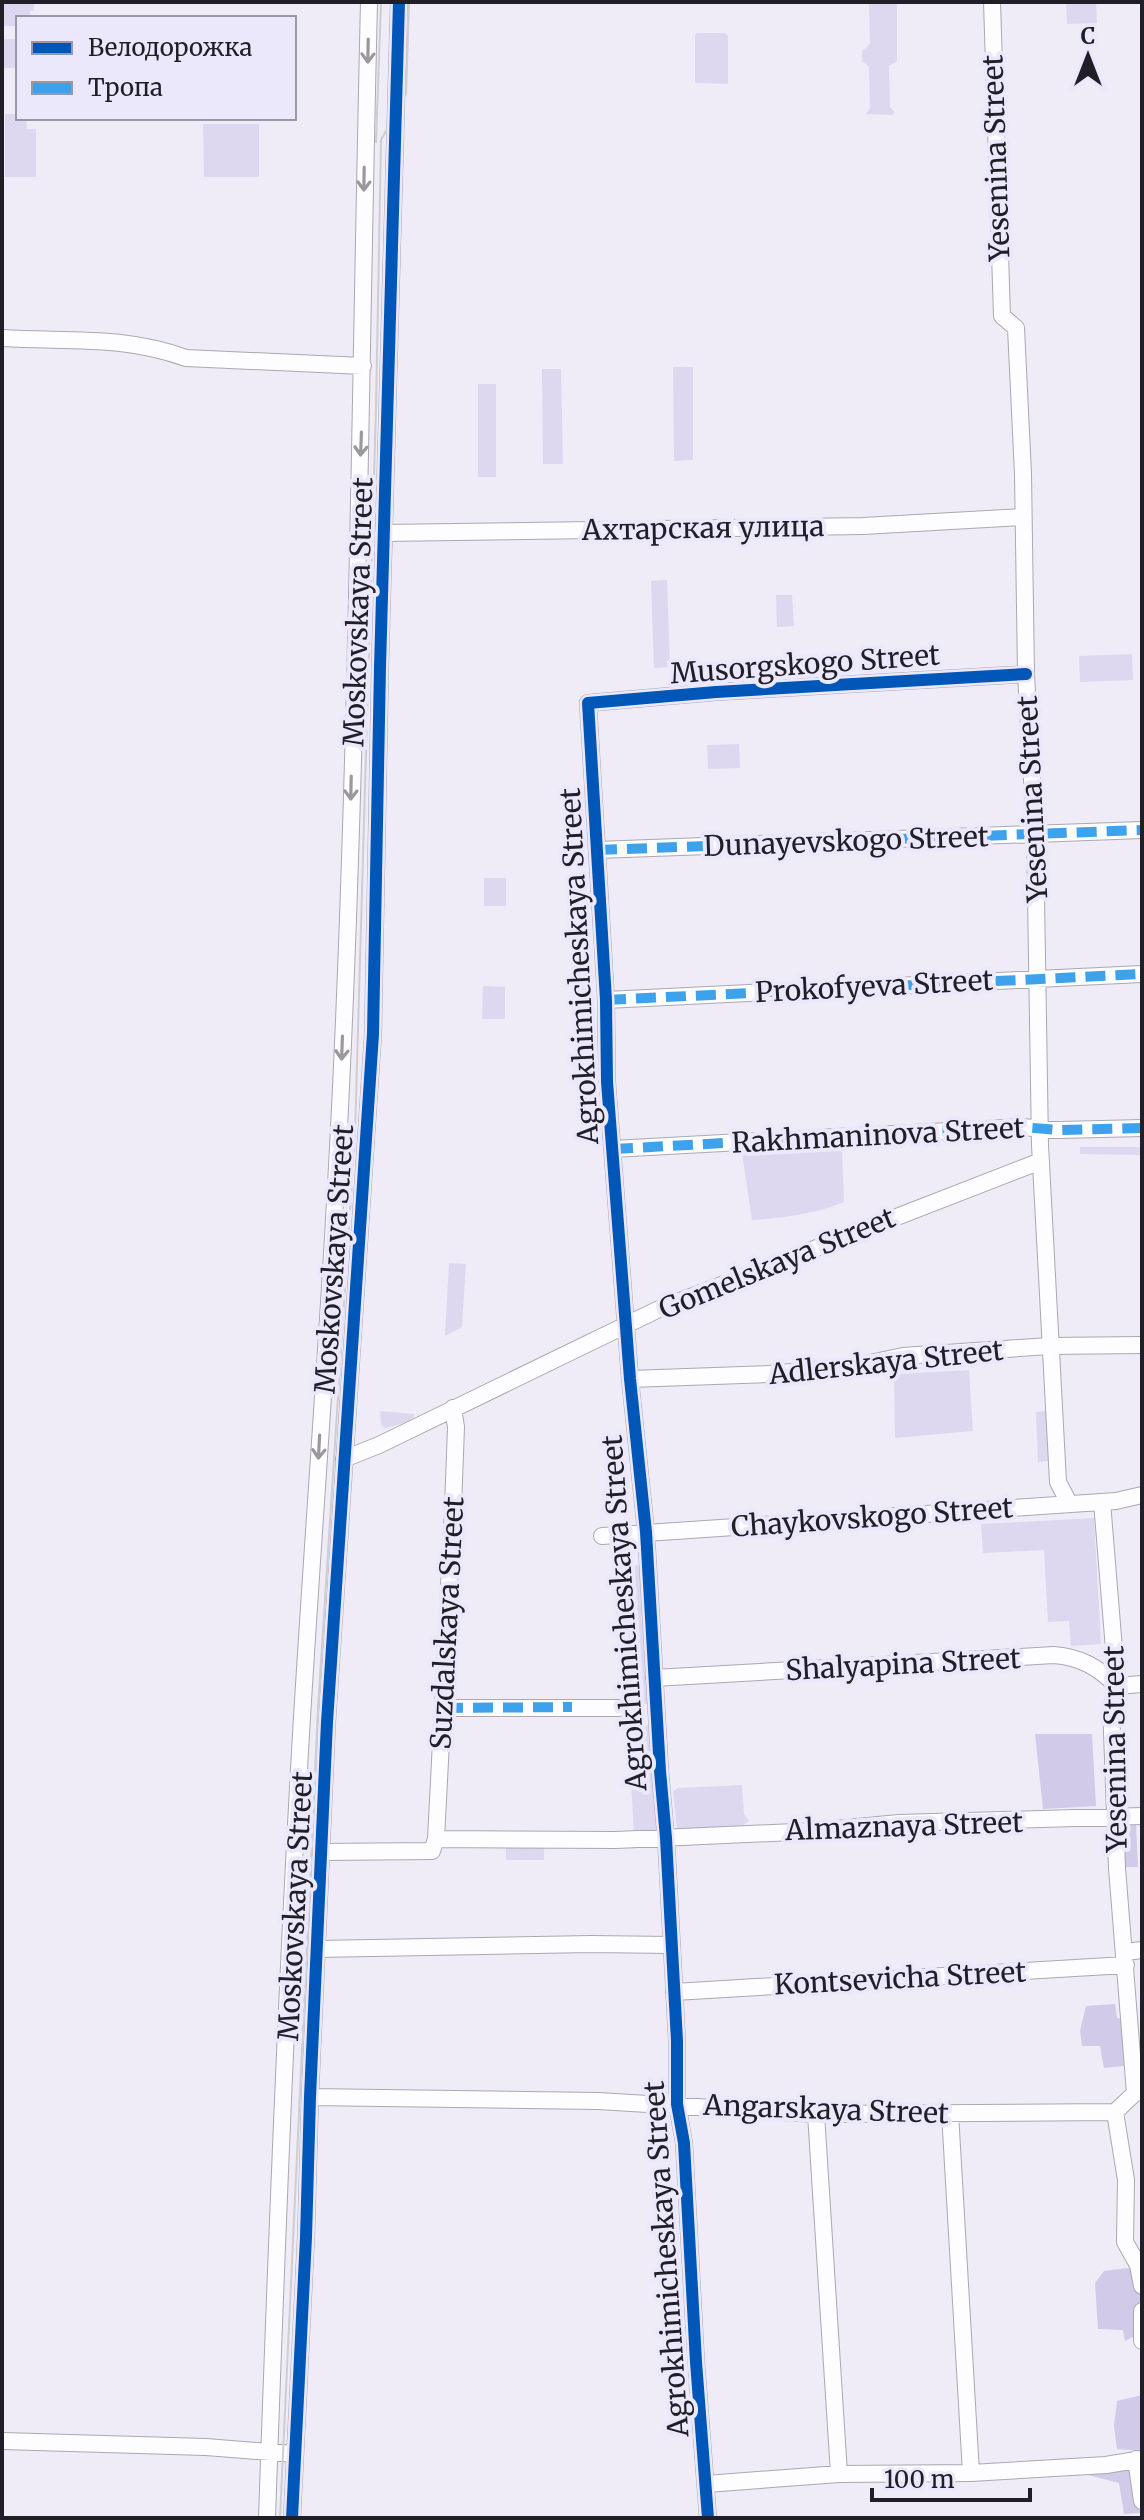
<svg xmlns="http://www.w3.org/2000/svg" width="1144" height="2520" viewBox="0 0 1144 2520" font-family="Merriweather,serif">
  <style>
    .green { fill: #ddd8ef }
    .forest { fill: #d1cae8 }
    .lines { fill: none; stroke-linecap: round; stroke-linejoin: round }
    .minor-casing { stroke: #aaa8b1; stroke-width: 18 }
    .minor { stroke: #fdfcfe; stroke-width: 16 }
    .tram { stroke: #cecdd0; stroke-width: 2 }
    .quiet { stroke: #3da2eb; stroke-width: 10; stroke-dasharray: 20 10; stroke-linecap: butt }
    .cycleway-casing { stroke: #ece8fc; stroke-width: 17 }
    .cycleway { stroke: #0057b8; stroke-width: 12 }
    .oneway { stroke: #9a989d }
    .labels { text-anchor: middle; stroke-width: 8; stroke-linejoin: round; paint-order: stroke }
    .street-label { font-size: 28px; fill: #201e27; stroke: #ece8fc }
  </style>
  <rect width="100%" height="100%" fill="#efecf7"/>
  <path class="green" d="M2 2H34V11H30V18H18V26H2Z
    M869 2H897V61L889 66 890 107 894 111 893 115 866 114 870 108 869 67 862 61V51L870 44Z
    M1066 2H1096L1097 23 1067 24Z
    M697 33H725L728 36V84L695 83V35Z
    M2 39H18V68H2Z
    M5 114H18V118H26L27 129H36V177H5Z
    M203 124H259V177H204Z
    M673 367H693V460L674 461Z
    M542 369H561L563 464H543Z
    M478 384H496V477H478Z
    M667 580 670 667 654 668 651 581Z
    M776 595H792L794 626 777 627Z
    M1132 654 1133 680 1080 682 1079 656Z
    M739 744 740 768 708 769 707 745Z
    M484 878H506V906H484Z
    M578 979 582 985 592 987 593 1021 587 1031 576 1033Z
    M483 986 505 987V1019H482Z
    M797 1143 842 1149 844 1202C814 1214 784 1218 752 1220L741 1147Z
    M1080 1147H1142V1155L1080 1154Z
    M449 1263 466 1264 462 1327 445 1336Z
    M969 1370 973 1431 895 1438 894 1374Z
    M380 1411 414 1414V1417L408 1422 385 1428 381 1425Z
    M1046 1411 1048 1461 1038 1462 1036 1412Z
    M1094 1518 1101 1644 1071 1646 1069 1621 1048 1622 1044 1550 983 1553 981 1524Z
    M641 1565 650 1704H622L613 1567Z
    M655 1725 659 1834 634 1835 628 1726Z
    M742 1785 744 1814 749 1821 740 1827 677 1830 673 1791 678 1788Z
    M506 1847H544V1860H506Z"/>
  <path class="forest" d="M1035 1734H1092L1096 1806 1043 1809Z
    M1136 1824 1138 1867H1124L1120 1825Z
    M1115 2004 1117 2018H1128L1132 2065 1104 2068 1100 2046H1082L1080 2031 1086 2006Z
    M1135 2267 1142 2296 1137 2335 1125 2341 1123 2330 1098 2329 1095 2283 1104 2271Z
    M1142 2395V2451L1117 2449 1114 2426 1117 2401Z
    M1129 2463 1137 2484 1140 2513 1124 2514 1119 2483 1084 2474Z"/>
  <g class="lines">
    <defs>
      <path id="minor" d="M992 2 1002 316 1016 328 1023 474 1026 674 1035 833 1040 1145 1058 1482 1069 1503
        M2 338C68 342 122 335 186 358L363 366
        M383 533 863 526 1022 517
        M597 850 1142 830
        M606 1000 1142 974
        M613 1149 1021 1127 1060 1130 1142 1128
        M630 1379 768 1374 851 1367 903 1356 1049 1346 1142 1345
        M344 1459 379 1445 657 1310 1041 1161
        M1102 1502 1117 1686V1699L1111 1705 1117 1868 1135 2093
        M602 1536 1116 1501 1142 1495
        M654 1678 1054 1655C1080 1657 1098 1667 1117 1686L1142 1684
        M443 1708H619
        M436 1839 616 1840 815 1831 899 1823 1142 1816
        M321 1852 432 1851 436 1839 453 1508 456 1427 453 1408
        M317 1949 591 1944 671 1945
        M1125 1952 1142 1950
        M674 1992 1126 1965
        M310 2097 598 2101 816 2114 1115 2112 1135 2093 1142 2092
        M1115 2112 1126 2180 1125 2242 1138 2265 1142 2286
        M950 2113 971 2473
        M816 2114 839 2474
        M1142 2311V2341
        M2 2441 206 2447 295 2454
        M1136 2459 1142 2501
        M706 2484 839 2474 971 2473 1106 2465 1142 2459
        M267 2518C276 2257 286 1995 301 1734 313 1532 329 1330 339 1128 358 753 360 377 369 2
        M292 2518 306 2237 310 2097 327 1722 373 1034 380 667 399 2
        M708 2518 696 2362 684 2143 677 2104V2041L666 1838 660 1771 646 1532 630 1379 607 1082 606 1000 588 703 716 692 1026 674"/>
    </defs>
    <use href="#minor" class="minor-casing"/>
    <use href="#minor" class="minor"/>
    <path class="tram" d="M376 142 381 2
      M280 2518 318 1708 355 1133 376 408 381 140 406 94 409 2"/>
    <path class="quiet" d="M597 850 1142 830
      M606 1000 1142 974
      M613 1149 1021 1127 1060 1130 1142 1128
      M443 1708 572 1707"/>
    <defs>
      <path id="cycleway" d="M292 2518 306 2237 310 2097 327 1722 373 1034 380 667 399 2
        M708 2518 696 2362 684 2143 677 2104V2041L666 1838 660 1771 646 1532 630 1379 607 1082 606 1000 588 703 716 692 1026 674"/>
    </defs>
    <use href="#cycleway" class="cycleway-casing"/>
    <use href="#cycleway" class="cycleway"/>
  </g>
  <defs><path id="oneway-shaft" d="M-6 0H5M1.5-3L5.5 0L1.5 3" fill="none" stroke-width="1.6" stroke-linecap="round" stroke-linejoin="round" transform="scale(2)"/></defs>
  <g class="oneway">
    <use href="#oneway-shaft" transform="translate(368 51) rotate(91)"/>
    <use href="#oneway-shaft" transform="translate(364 179) rotate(91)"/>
    <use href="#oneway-shaft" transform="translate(361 444) rotate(92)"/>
    <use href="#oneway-shaft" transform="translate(351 788) rotate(91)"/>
    <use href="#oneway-shaft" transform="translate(342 1048) rotate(92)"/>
    <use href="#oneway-shaft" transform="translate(319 1447) rotate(93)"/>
  </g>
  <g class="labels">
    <g class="street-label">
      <text transform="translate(996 158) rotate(-92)" y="10">Yesenina Street</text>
      <text transform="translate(703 528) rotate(-1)" y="10">Ахтарская улица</text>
      <text transform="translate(358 612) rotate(-88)" y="10">Moskovskaya Street</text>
      <text transform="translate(805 664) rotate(-4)" y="10">Musorgskogo Street</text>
      <text transform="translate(1032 799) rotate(-93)" y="10">Yesenina Street</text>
      <text transform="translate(846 841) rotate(-2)" y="10">Dunayevskogo Street</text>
      <text transform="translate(579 966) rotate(-93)" y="10">Agrokhimicheskaya Street</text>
      <text transform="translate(874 986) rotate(-3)" y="10">Prokofyeva Street</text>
      <text transform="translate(878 1135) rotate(-3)" y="10">Rakhmaninova Street</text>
      <text transform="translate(334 1259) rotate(-86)" y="10">Moskovskaya Street</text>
      <text transform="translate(777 1263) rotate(-22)" y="10">Gomelskaya Street</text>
      <text transform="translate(886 1362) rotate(-6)" y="10">Adlerskaya Street</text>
      <text transform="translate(872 1517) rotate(-4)" y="10">Chaykovskogo Street</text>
      <text transform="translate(624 1613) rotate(-94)" y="10">Agrokhimicheskaya Street</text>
      <text transform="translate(447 1623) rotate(-87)" y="10">Suzdalskaya Street</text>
      <text transform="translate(903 1664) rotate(-3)" y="10">Shalyapina Street</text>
      <text transform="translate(1115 1749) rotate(-91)" y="10">Yesenina Street</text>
      <text transform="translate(904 1826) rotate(-2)" y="10">Almaznaya Street</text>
      <text transform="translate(295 1906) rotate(-87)" y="10">Moskovskaya Street</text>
      <text transform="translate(900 1978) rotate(-3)" y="10">Kontsevicha Street</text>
      <text transform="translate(826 2109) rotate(2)" y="10">Angarskaya Street</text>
      <text transform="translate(666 2259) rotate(-94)" y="10">Agrokhimicheskaya Street</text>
    </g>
  </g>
  <rect width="1144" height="2520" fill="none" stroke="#201e27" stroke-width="8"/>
  <rect x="16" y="16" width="280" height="104" fill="#ece8fc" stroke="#9a97a7" stroke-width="2"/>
  <rect x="32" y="42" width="40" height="12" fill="#0057b8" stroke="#9a97a7" stroke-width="2"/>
  <text x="88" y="56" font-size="24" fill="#201e27">Велодорожка</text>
  <rect x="32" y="82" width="40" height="12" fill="#3da2eb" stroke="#9a97a7" stroke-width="2"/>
  <text x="88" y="96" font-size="24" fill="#201e27">Тропа</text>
  <g transform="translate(1088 56)" stroke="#ece8fc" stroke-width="6" paint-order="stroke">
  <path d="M0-6L14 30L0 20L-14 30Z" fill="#201e27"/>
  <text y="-12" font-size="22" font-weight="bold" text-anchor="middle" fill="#201e27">С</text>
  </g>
  <path d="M872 2488v12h158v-12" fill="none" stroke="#201e27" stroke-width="4"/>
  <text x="884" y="2488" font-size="24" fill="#201e27" stroke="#ece8fc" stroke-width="6" paint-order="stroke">100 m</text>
</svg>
